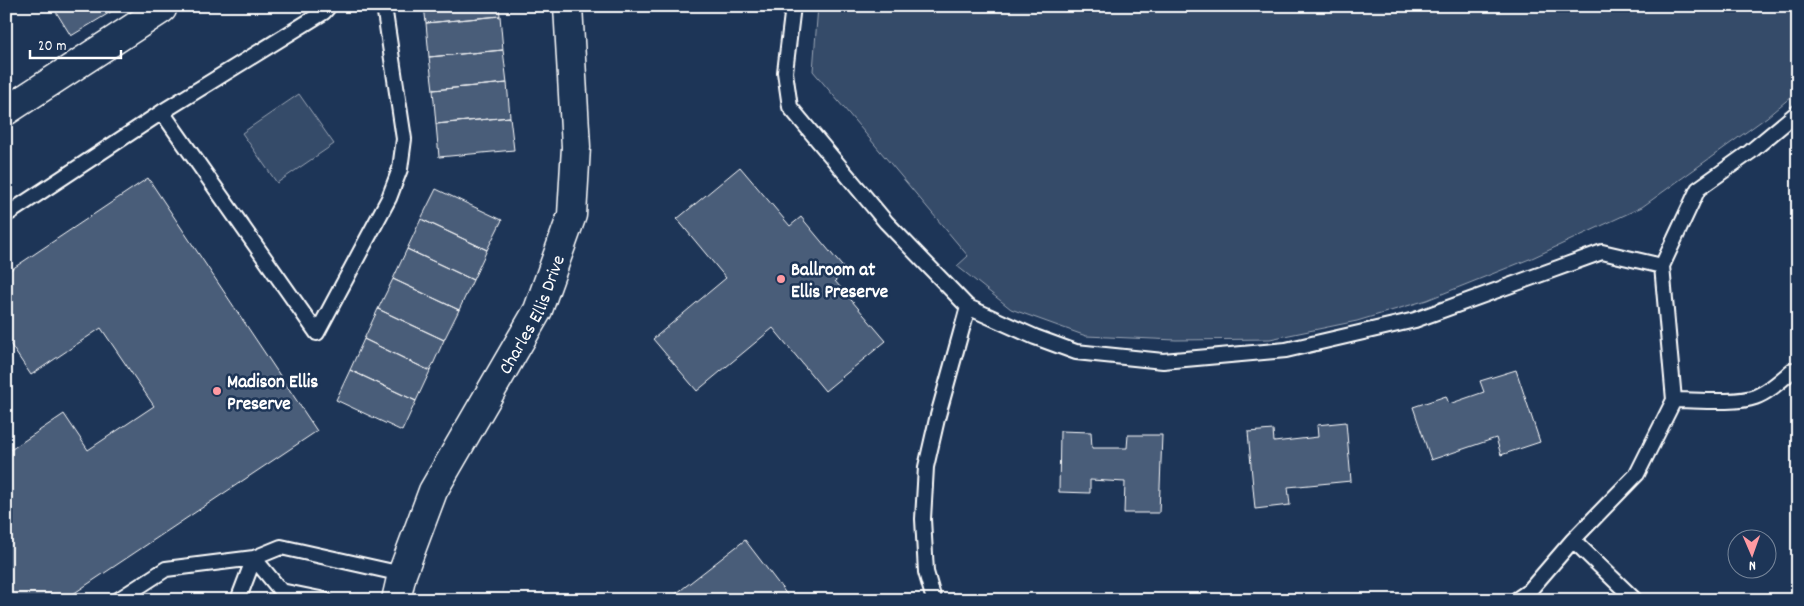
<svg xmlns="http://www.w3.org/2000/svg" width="1804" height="606" viewBox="0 0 1804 606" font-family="Dekko,sans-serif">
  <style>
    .green { fill: #364b69; stroke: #9aa5b4 }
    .building { fill: #4a5d79; stroke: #fff }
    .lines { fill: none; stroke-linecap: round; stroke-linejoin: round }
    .lane-casing { stroke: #fff; stroke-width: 18 }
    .street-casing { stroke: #fff; stroke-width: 31 }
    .lane { stroke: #1d3557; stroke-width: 14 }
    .street { stroke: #1d3557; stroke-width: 28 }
    .poi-dot { fill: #ff9aa2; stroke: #1d3557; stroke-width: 2 }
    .labels { text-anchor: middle; stroke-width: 5; stroke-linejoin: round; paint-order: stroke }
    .poi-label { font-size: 19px; font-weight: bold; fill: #fff; stroke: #1d3557; text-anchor: start }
    .street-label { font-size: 19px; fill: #fff; stroke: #1d3557 }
  </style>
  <rect width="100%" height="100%" fill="#1d3557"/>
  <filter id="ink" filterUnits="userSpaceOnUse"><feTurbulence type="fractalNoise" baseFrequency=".02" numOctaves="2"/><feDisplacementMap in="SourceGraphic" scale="10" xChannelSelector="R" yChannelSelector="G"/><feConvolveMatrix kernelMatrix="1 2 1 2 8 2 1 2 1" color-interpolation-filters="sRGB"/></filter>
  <g filter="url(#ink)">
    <path class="green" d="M818 6H1798V91L1767 117 1642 207 1532 258 1427 300 1357 321 1270 339 1176 340 1086 336 1011 309 957 266 968 256 813 71Z
      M299 94 334 144 277 183 242 133Z"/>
    <path class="building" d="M55 6H119V7L71 36 53 7Z
      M424 6H499L500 16 426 23Z
      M500 16 503 50 429 57 426 23Z
      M503 50 507 83 433 90 429 57Z
      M507 83 510 117 436 124 433 90Z
      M510 117 514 150 439 157 436 124Z
      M740 167 790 226 801 217 846 271 835 281 886 341 825 391 773 328 697 391 653 339 726 278 677 219Z
      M148 178 317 431 64 600H6V453L64 414 88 450 154 406 101 328 31 375 6 338V273Z
      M436 189 502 220 487 250 421 219Z
      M421 219 487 250 473 280 407 249Z
      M407 249 473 280 459 310 393 279Z
      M393 279 459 310 444 340 378 309Z
      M378 309 444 340 430 371 364 339Z
      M364 339 430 371 416 401 350 370Z
      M350 370 416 401 402 431 336 400Z
      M1516 370 1540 442 1501 455 1496 438 1431 460 1413 407 1446 396 1449 404 1484 392 1480 381Z
      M1346 422 1351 481 1288 487 1290 505 1255 509 1248 432 1273 430 1274 442 1318 437 1317 425Z
      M1060 431 1091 432 1092 448H1127L1128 435H1162L1159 513H1124L1125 482 1090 480V493L1059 492Z
      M745 540 791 600H668Z"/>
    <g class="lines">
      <defs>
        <path id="lane" d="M793 6 785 72 790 107 886 222 968 307 1035 337 1076 352 1163 361 1286 350 1415 320 1602 252 1662 266
          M162 112 317 333 389 198 400 169 404 139 384 6
          M6 215 162 112 324 12 329 6
          M1674 400C1695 400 1736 404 1755 397 1769 392 1781 380 1793 370
          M1573 540 1635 600
          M254 558 281 591 325 600
          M118 600 166 569 254 558 281 547 402 574
          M238 600 254 558
          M934 600 926 572 923 519 926 467 937 419 968 307
          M1516 600 1529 591 1573 540 1637 474 1674 400 1662 266 1698 189 1750 152 1798 112"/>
        <g id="street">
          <path d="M6 111 162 9V6"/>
          <path id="s1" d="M396 600 402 574 433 491 538 310 572 215 576 147 568 6"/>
        </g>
      </defs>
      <use href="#lane" class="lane-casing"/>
      <use href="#street" class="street-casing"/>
      <use href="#lane" class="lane"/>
      <use href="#street" class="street"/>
    </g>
  </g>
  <g class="poi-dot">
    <circle cx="781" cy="279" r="5"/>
    <circle cx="217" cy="391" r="5"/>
  </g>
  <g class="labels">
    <g class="poi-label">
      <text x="791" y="275">Ballroom at<tspan x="791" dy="22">Ellis Preserve</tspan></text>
      <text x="227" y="387">Madison Ellis<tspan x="227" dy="22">Preserve</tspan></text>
    </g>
    <g class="street-label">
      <text dy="7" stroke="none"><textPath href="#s1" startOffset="318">Charles Ellis Drive</textPath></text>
    </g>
  </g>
  <rect width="1804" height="606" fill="none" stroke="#1d3557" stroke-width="25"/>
  <rect x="12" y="12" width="1779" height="581" fill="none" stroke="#fff" stroke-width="2" filter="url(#ink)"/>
  <g transform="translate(1752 554) rotate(178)"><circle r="24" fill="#1d3557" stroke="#77869a"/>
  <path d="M0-4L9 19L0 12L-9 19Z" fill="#ff9aa2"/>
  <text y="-8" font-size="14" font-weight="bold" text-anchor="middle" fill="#ffffff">N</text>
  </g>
  <path d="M30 50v8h91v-8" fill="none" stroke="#ffffff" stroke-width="2.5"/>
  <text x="38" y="50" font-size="15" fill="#ffffff" stroke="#1d3557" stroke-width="4" paint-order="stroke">20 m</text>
</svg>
